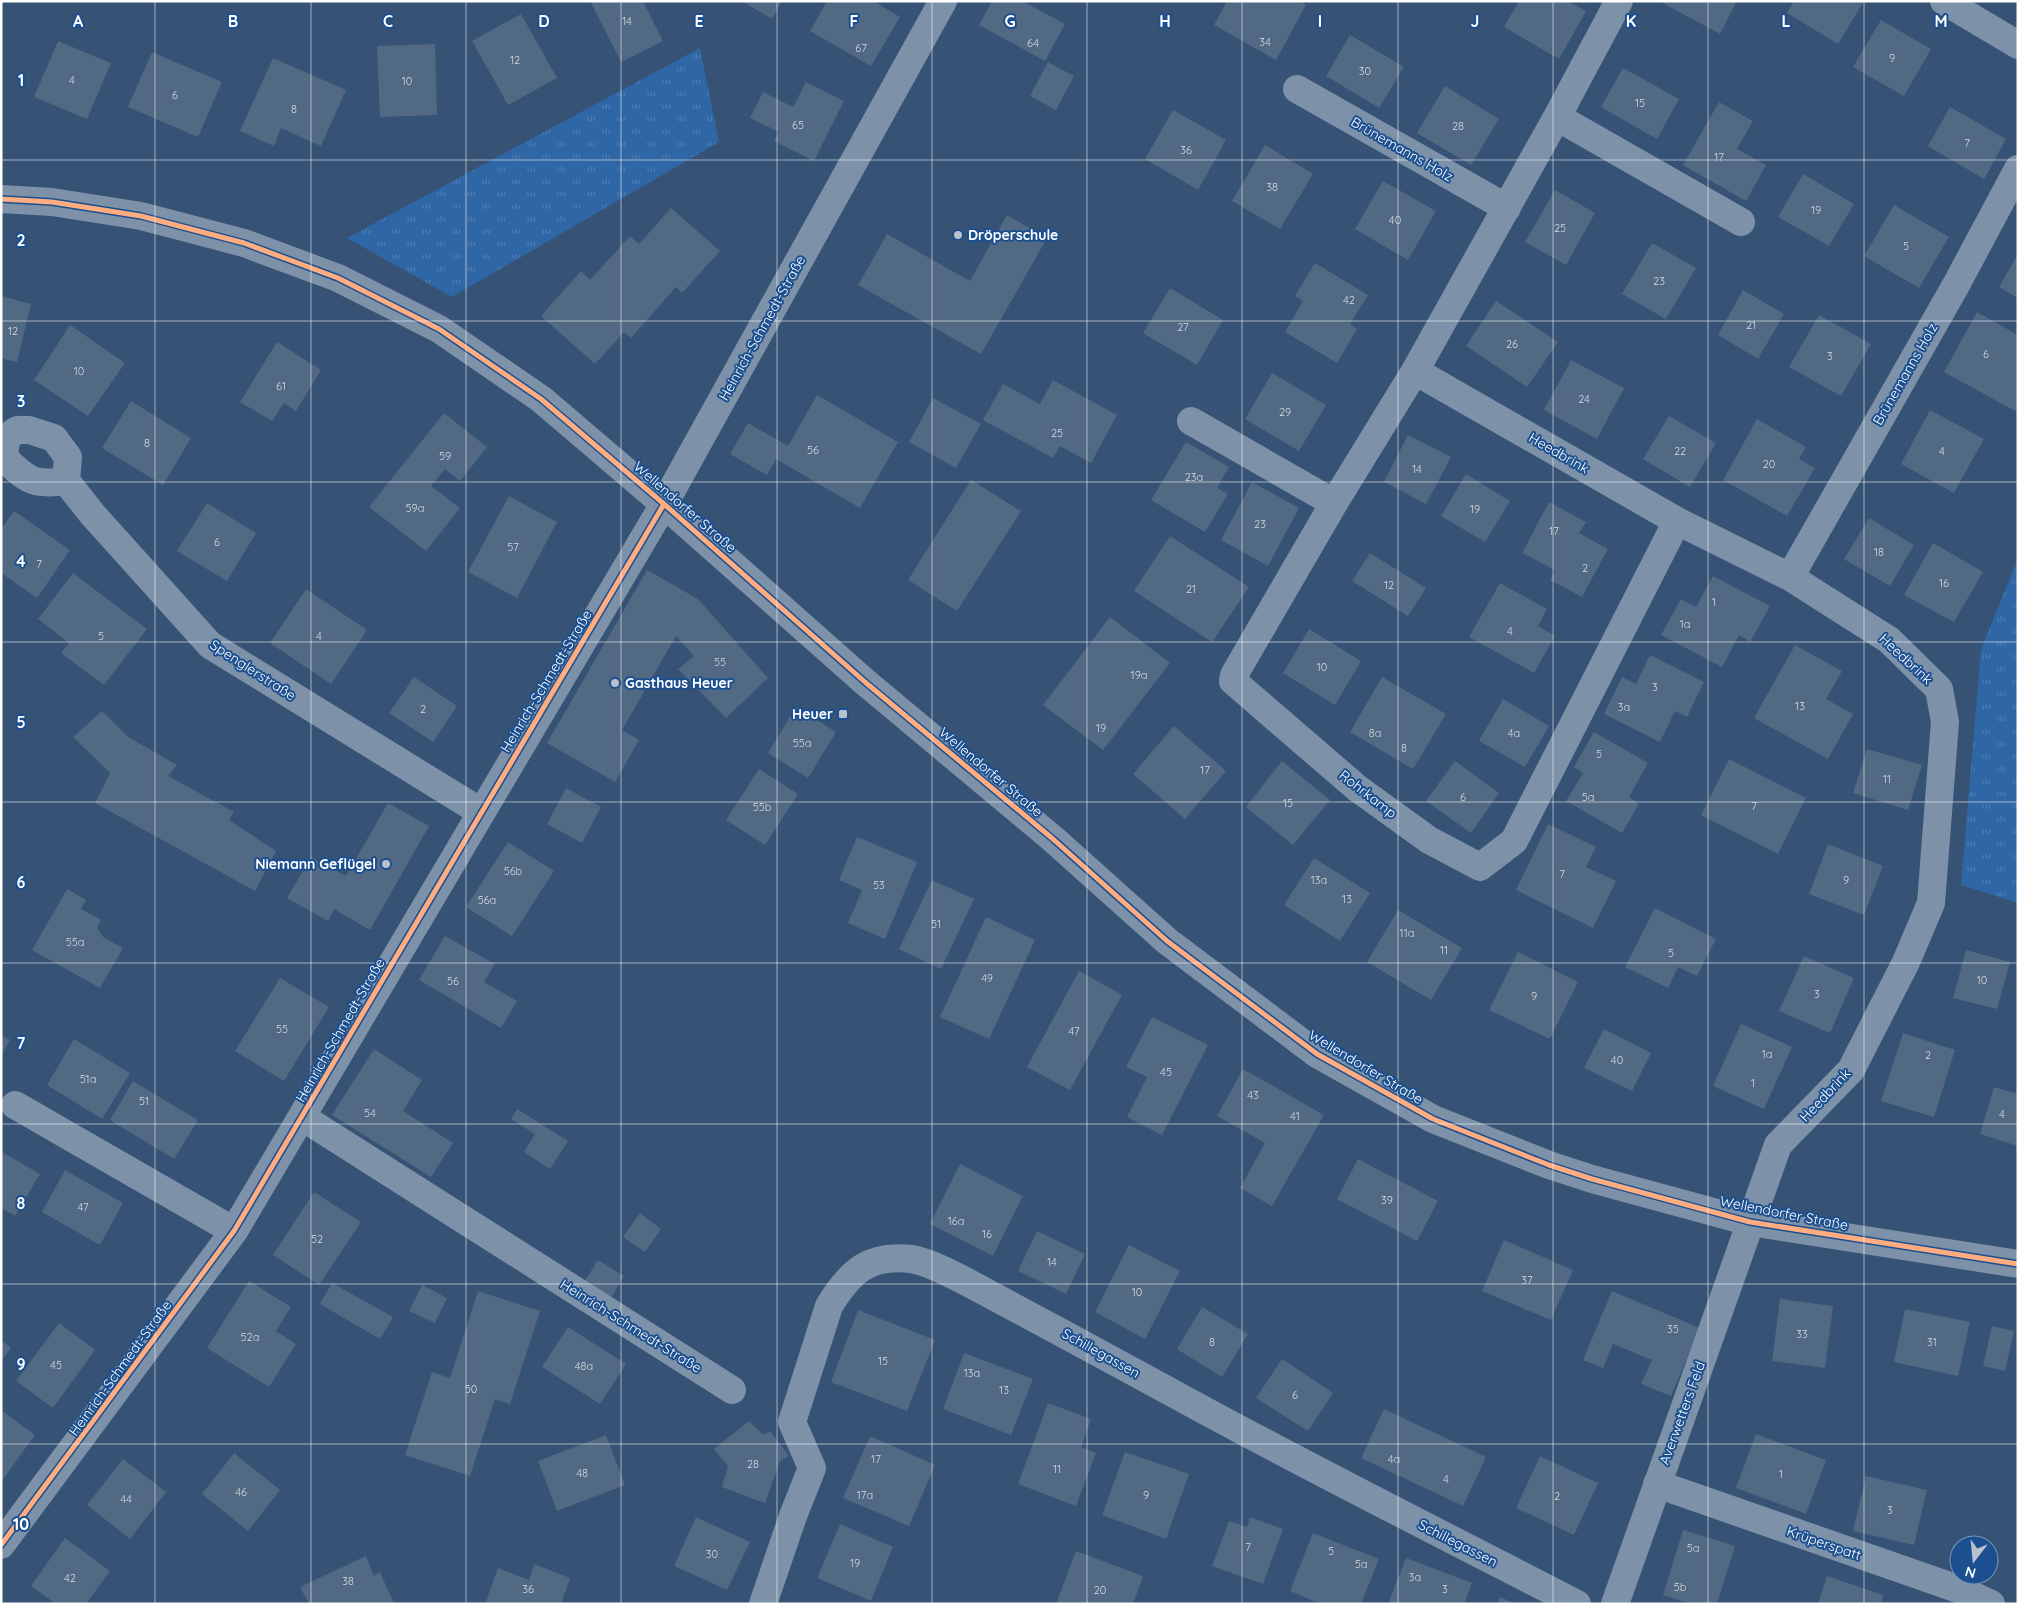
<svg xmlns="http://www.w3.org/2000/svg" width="2019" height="1605" viewBox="0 0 2019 1605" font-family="Quicksand,sans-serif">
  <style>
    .grass { fill: url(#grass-tufts) }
    .building { fill: #526984 }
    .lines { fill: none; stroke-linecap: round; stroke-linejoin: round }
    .minor { stroke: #7d92a8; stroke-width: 28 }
    .tertiary { stroke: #7d92a8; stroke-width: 28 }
    .cycleway-casing { stroke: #1b4f8f; stroke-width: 8 }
    .cycleway { stroke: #ffac80; stroke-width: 5 }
    .grid { fill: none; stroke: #fff; stroke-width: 1; stroke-opacity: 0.55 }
    .poi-dot { fill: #b9c2ce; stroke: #1b4f8f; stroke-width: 2 }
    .labels { text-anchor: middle; stroke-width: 4; stroke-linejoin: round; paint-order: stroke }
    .number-label { font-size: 11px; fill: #d4dae0 }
    .street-label { font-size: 14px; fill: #fff; stroke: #1b4f8f }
    .poi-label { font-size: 14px; font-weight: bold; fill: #fff; stroke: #1b4f8f; text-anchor: start }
    .grid-label { font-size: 16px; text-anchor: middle; font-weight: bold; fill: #fff; stroke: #1b4f8f; stroke-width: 4; stroke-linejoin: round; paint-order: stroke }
  </style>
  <defs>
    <pattern id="grass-tufts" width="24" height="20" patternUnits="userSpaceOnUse" patternTransform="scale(1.25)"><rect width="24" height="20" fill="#2f66a5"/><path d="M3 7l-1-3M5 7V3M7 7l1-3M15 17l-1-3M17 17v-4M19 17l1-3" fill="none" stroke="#4e7db2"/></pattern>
  </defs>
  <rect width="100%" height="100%" fill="#365274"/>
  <path class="grass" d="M700 48 719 142 452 297 347 238Z
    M2018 559V903L1961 885 1981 649Z"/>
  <path class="building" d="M590 1H643L663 41 621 62Z
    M746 1H782L772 19 745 3Z
    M827 1H873L900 17 871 66 810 31Z
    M992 1H1022L1065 24 1045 61 979 25Z
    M1227 1H1300L1306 5 1276 60 1214 25Z
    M1519 1H1568L1586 11 1559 59 1504 27Z
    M1659 1H1737L1720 34Z
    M1794 1H1864L1838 44 1787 13Z
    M521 14 557 78 508 105 472 41Z
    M1881 20 1931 49 1904 96 1853 67Z
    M1350 35 1404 67 1379 108 1326 76Z
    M58 41 111 63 87 119 34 97Z
    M435 44 437 115 380 117 377 46Z
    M152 52 222 82 198 137 128 107Z
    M273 58 346 90 321 146 281 128 274 146 240 131Z
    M1048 62 1074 76 1056 110 1030 96Z
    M1623 68 1679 99 1657 139 1601 107Z
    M806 82 844 101 814 161 774 141 779 132 750 118 763 92 793 107Z
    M1445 86 1499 119 1471 165 1417 133Z
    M1719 102 1753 121 1737 149 1766 165 1746 201 1683 165Z
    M1950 107 2006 139 1984 179 1928 146Z
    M1173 110 1226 140 1198 190 1145 159Z
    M1265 145 1313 174 1280 229 1232 201Z
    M1803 174 1854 204 1829 246 1778 217Z
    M1383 181 1436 211 1408 260 1355 229Z
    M1555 190 1595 213 1566 265 1525 242Z
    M1894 205 1949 237 1919 288 1864 256Z
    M671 208 720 251 682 293 676 287 631 338 624 332 595 364 541 316 581 271 590 280 630 236 639 244Z
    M1007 215 1047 238 981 354 858 285 887 234 970 281Z
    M1652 243 1696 268 1666 319 1622 294Z
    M2018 254V298L1999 287Z
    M1315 263 1368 295 1350 324 1357 329 1337 363 1285 332 1303 301 1295 296Z
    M1170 288 1223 320 1197 365 1143 333Z
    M1743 290 1784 314 1758 359 1718 335Z
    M1 296 31 304 17 362 1 358Z
    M1496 301 1558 342 1527 387 1466 346Z
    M1977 312 2018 335V406L2015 411 1944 372Z
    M1819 315 1871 344 1841 396 1789 367Z
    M70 325 125 363 88 416 34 380Z
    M277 342 321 370 296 411 284 403 272 421 240 402Z
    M1571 360 1624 388 1597 439 1544 410Z
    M1272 373 1326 405 1299 451 1245 419Z
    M1053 380 1117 415 1091 463 1060 446 1053 458 983 420 1003 384 1040 404Z
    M817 395 898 442 860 508 776 459 767 475 730 454 748 423 788 446Z
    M933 398 981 424 956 468 909 442Z
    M131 401 191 438 163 485 102 448Z
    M1930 410 1984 439 1954 493 1901 464Z
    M444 413 487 447 460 481 445 469 431 486 460 508 426 551 369 507Z
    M1669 416 1716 443 1690 487 1643 459Z
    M1757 419 1806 447 1799 459 1815 468 1787 516 1723 480Z
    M1408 435 1451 457 1426 504 1384 482Z
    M1186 442 1229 467 1217 488 1228 494 1205 532 1151 500Z
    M1466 474 1510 501 1485 542 1441 516Z
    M971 480 1021 511 957 611 908 580Z
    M1252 482 1299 508 1268 566 1221 540Z
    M509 496 557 522 517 598 468 572Z
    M1549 502 1586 522 1579 533 1608 549 1582 597 1550 580 1555 570 1522 553Z
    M207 503 256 533 227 581 177 551Z
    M14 511 70 550 37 598 1 573V529Z
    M1869 518 1914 545 1890 586 1844 559Z
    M1170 536 1249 587 1212 642 1134 591Z
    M1933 543 1983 572 1954 622 1904 595Z
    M1370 553 1426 588 1408 616 1352 581Z
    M647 570 698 599 768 678 726 718 678 669 694 656 676 636 622 730 639 740 615 782 547 743Z
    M73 573 147 629 104 685 61 653 69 643 38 619Z
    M1713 576 1770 606 1750 642 1739 635 1722 667 1661 635 1681 599 1696 607Z
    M1500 583 1547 609 1538 626 1555 636 1534 673 1469 637Z
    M306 589 367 630 331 684 270 643Z
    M1110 617 1170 663 1103 750 1043 705Z
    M1309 629 1361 661 1335 705 1283 673Z
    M1795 645 1842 671 1826 699 1853 714 1828 759 1754 718Z
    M1650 655 1704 682 1687 717 1675 711 1660 742 1604 714 1622 677 1636 684Z
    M414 677 457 706 433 742 389 713Z
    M1382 677 1446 714 1413 769 1350 732Z
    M1503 699 1549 726 1525 767 1479 741Z
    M796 707 836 732 808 778 768 753Z
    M102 711 128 737 177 765 168 776 234 812 229 820 276 851 255 891 95 803 110 773 73 737Z
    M1174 726 1226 771 1185 819 1133 774Z
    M1594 732 1648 763 1629 797 1639 804 1622 833 1566 801 1583 773 1574 767Z
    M1867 749 1922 765 1908 810 1853 793Z
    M1729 759 1806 798 1778 854 1701 815Z
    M1282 761 1330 800 1293 845 1246 807Z
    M1455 761 1499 793 1471 833 1426 801Z
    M759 769 798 794 765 845 726 820Z
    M566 788 601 807 582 843 547 824Z
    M388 803 429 826 370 930 334 909 328 921 287 898 311 857 346 876Z
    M1548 824 1596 847 1586 867 1616 881 1593 928 1516 890Z
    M857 837 917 862 885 939 848 923 862 890 839 880Z
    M508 842 554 871 512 936 466 907Z
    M1828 844 1883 866 1864 915 1809 894Z
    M1314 858 1370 893 1340 941 1284 905Z
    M932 880 974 899 941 969 899 949Z
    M67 889 86 900 81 909 101 920 97 928 103 937 123 948 100 988 32 950Z
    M1655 908 1716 939 1697 976 1678 967 1668 988 1625 967Z
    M1398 910 1462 948 1431 1000 1367 962Z
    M986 917 1035 940 989 1039 940 1017Z
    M445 936 495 964 484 982 517 1001 501 1028 419 980Z
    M1966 950 2010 962 1997 1009 1953 998Z
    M1518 952 1578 982 1550 1039 1489 1010Z
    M1804 956 1854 978 1830 1033 1779 1011Z
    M1079 971 1122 995 1070 1090 1027 1067Z
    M280 978 329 1007 284 1081 235 1051Z
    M1152 1017 1208 1045 1162 1135 1127 1117 1147 1077 1126 1067Z
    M1741 1024 1792 1047 1764 1109 1713 1086Z
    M1604 1029 1651 1053 1632 1091 1584 1068Z
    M1903 1033 1955 1050 1934 1117 1881 1101Z
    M1 1035 10 1040 1 1056Z
    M74 1039 130 1073 102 1119 47 1085Z
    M374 1049 422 1080 403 1111 453 1143 431 1177 332 1115Z
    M1243 1069 1324 1115 1272 1206 1240 1188 1265 1143 1217 1116Z
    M133 1081 198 1120 174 1159 110 1120Z
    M1994 1087 2018 1094V1146L1980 1134Z
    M517 1109 568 1141 550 1169 524 1152 535 1134 511 1119Z
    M2 1152 40 1174 15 1216 1 1208Z
    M1358 1159 1438 1201 1417 1241 1337 1199Z
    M960 1164 1023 1196 993 1256 930 1224Z
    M65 1170 123 1203 100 1245 42 1212Z
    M314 1192 361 1222 319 1285 273 1255Z
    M640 1213 661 1229 645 1252 623 1237Z
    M1037 1231 1085 1254 1066 1294 1018 1271Z
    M1504 1240 1573 1270 1551 1320 1482 1291Z
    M1129 1245 1180 1271 1145 1339 1095 1312Z
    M598 1260 624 1276 608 1303 581 1287Z
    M249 1281 291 1307 276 1331 296 1344 269 1387 207 1348Z
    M332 1283 393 1317 380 1339 320 1304Z
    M422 1285 447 1298 435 1323 409 1311Z
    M478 1291 540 1311 510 1404 495 1399 470 1476 405 1455 432 1372 450 1378Z
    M1612 1291 1700 1328 1671 1396 1641 1384 1652 1360 1613 1344 1603 1368 1583 1360Z
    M1780 1299 1833 1306 1825 1368 1772 1361Z
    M1202 1307 1248 1334 1222 1377 1177 1349Z
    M1905 1309 1970 1322 1958 1376 1894 1362Z
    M858 1310 935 1340 907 1411 831 1382Z
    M59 1323 95 1350 53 1408 16 1381Z
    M1992 1326 2014 1331 2005 1371 1983 1366Z
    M568 1327 626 1364 600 1404 542 1367Z
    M1 1340 11 1348 1 1361Z
    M964 1353 1033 1379 1011 1435 943 1409Z
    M1282 1359 1333 1393 1308 1431 1256 1398Z
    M1048 1403 1091 1419 1081 1447 1096 1453 1076 1506 1018 1484Z
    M1384 1409 1486 1457 1463 1506 1361 1458Z
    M1 1410 35 1435 1 1482Z
    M749 1421 763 1435 770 1431 789 1456 780 1461 765 1503 722 1487 728 1466 714 1449Z
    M1756 1434 1826 1460 1806 1514 1736 1488Z
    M606 1435 625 1485 557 1511 538 1461Z
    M870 1436 935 1465 909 1526 843 1498Z
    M1125 1452 1189 1474 1166 1539 1102 1515Z
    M234 1453 280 1490 248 1531 202 1494Z
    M1540 1456 1598 1483 1574 1535 1516 1508Z
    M123 1459 166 1492 130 1539 87 1505Z
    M1866 1476 1927 1490 1914 1545 1853 1531Z
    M696 1517 750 1542 727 1590 674 1566Z
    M1250 1517 1283 1529 1263 1584 1212 1566 1229 1521 1247 1527Z
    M840 1524 893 1547 871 1601 817 1578Z
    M1683 1530 1735 1546 1717 1604H1691L1663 1595Z
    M1313 1533 1379 1559 1361 1604H1321L1290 1591Z
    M65 1538 110 1571 86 1604H56L31 1586Z
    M1076 1551 1143 1576 1133 1604H1056Z
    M366 1556 374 1576 380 1572 394 1604H309L300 1587Z
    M1406 1558 1472 1583 1464 1604H1388Z
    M534 1564 570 1578 561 1604H485L498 1568 529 1580Z
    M1827 1576 1883 1595 1881 1604H1818Z
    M1500 1597 1516 1604H1497Z"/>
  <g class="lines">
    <path class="minor" d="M1619 1 1557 117 1415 371 1334 503 1234 675 1233 681 1357 788 1429 840 1480 867 1514 841 1677 521
      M1944 1 2018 45
      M1297 89 1507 208
      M1557 117 1741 222
      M1415 371 1677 521 1790 577 1889 640 1939 689 1945 722 1931 903 1906 962 1851 1070 1778 1145 1615 1604
      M1191 421 1334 503
      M66 481 68 457 54 438 29 430H17L6 438 4 458C27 480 33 486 66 481L93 515 210 645 481 812
      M1790 577 1956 285 2018 169
      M15 1105 234 1231
      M302 1117 732 1390
      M1657 1484 1961 1590 1991 1604
      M1 1545 234 1231 664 504 943 1
      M763 1604 793 1516 812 1468 792 1422 829 1306C850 1272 868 1254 911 1259 933 1262 972 1285 993 1296 1055 1329 1116 1362 1178 1396 1309 1468 1444 1535 1577 1604"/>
    <path class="tertiary" d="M1 199 52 202 141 216 244 243 338 278 439 329 541 399 664 504 865 682 1053 839 1167 941 1317 1054 1433 1119 1549 1165 1592 1179 1750 1222 2018 1264"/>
    <defs>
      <path id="cycleway" d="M1 199 52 202 141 216 244 243 338 278 439 329 541 399 664 504 865 682 1053 839 1167 941 1317 1054 1433 1119 1549 1165 1592 1179 1750 1222 2018 1264
        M1 1545 234 1231 664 504"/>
    </defs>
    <use href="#cycleway" class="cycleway-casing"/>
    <use href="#cycleway" class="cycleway"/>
  </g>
  <path class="grid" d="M155 1V1604M311 1V1604M466 1V1604M621 1V1604M777 1V1604M932 1V1604M1087 1V1604M1242 1V1604M1398 1V1604M1553 1V1604M1708 1V1604M1864 1V1604M1 160H2018M1 321H2018M1 482H2018M1 642H2018M1 802H2018M1 963H2018M1 1124H2018M1 1284H2018M1 1444H2018"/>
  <g class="poi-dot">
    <circle cx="958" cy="235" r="5"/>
    <circle cx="615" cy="683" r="5"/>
    <rect x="838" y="709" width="10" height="10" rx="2.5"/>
    <circle cx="386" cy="864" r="5"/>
  </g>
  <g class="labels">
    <g class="number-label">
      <text x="627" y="25">14</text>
      <text x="1265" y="46">34</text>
      <text x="1033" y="47">64</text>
      <text x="861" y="52">67</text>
      <text x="1892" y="62">9</text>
      <text x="515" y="64">12</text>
      <text x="1365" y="75">30</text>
      <text x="72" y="84">4</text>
      <text x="407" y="85">10</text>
      <text x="175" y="99">6</text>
      <text x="1640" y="107">15</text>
      <text x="294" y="113">8</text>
      <text x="798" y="129">65</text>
      <text x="1458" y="130">28</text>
      <text x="1967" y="147">7</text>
      <text x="1186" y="154">36</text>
      <text x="1719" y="161">17</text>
      <text x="1272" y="191">38</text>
      <text x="1816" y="214">19</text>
      <text x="1395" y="224">40</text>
      <text x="1560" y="232">25</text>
      <text x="1906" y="250">5</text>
      <text x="1659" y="285">23</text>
      <text x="1349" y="304">42</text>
      <text x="1751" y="329">21</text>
      <text x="1183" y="331">27</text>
      <text x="13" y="335">12</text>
      <text x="1512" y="348">26</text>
      <text x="1986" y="358">6</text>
      <text x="1830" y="360">3</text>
      <text x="79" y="375">10</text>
      <text x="281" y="390">61</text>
      <text x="1584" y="403">24</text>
      <text x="1285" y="416">29</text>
      <text x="1057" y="437">25</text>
      <text x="147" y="447">8</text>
      <text x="813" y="454">56</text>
      <text x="1680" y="455">22</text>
      <text x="1942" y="455">4</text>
      <text x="445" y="460">59</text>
      <text x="1769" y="468">20</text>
      <text x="1417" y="473">14</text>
      <text x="1194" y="481">23a</text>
      <text x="415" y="512">59a</text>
      <text x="1475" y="513">19</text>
      <text x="1260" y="528">23</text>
      <text x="1554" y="535">17</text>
      <text x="217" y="546">6</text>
      <text x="513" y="551">57</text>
      <text x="1879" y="556">18</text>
      <text x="39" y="568">7</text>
      <text x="1585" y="572">2</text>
      <text x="1944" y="587">16</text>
      <text x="1389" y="589">12</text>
      <text x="1191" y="593">21</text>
      <text x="1714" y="606">1</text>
      <text x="1685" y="628">1a</text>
      <text x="1510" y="635">4</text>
      <text x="101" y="640">5</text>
      <text x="319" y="640">4</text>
      <text x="720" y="666">55</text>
      <text x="1322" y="671">10</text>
      <text x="1139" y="679">19a</text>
      <text x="1655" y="691">3</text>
      <text x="1800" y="710">13</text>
      <text x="1624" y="711">3a</text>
      <text x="423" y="713">2</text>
      <text x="1101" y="732">19</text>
      <text x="1375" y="737">8a</text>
      <text x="1514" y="737">4a</text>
      <text x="802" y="747">55a</text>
      <text x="1404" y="752">8</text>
      <text x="1599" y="758">5</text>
      <text x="1205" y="774">17</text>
      <text x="1887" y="783">11</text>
      <text x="1463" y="801">6</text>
      <text x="1588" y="801">5a</text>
      <text x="1288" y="807">15</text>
      <text x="1754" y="810">7</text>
      <text x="762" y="811">55b</text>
      <text x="513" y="875">56b</text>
      <text x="1562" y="878">7</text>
      <text x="1319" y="884">13a</text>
      <text x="1846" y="884">9</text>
      <text x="879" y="889">53</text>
      <text x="1347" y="903">13</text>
      <text x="487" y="904">56a</text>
      <text x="936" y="928">51</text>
      <text x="1407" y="937">11a</text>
      <text x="75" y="946">55a</text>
      <text x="1444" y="954">11</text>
      <text x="1671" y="957">5</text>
      <text x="987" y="982">49</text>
      <text x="1982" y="984">10</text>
      <text x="453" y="985">56</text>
      <text x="1817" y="998">3</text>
      <text x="1534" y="1000">9</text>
      <text x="282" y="1033">55</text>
      <text x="1074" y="1035">47</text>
      <text x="1767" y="1058">1a</text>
      <text x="1928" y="1059">2</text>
      <text x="1617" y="1064">40</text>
      <text x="1166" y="1076">45</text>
      <text x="88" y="1083">51a</text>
      <text x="1753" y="1087">1</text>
      <text x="1253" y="1099">43</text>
      <text x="144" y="1105">51</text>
      <text x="370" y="1117">54</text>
      <text x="2002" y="1118">4</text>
      <text x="1295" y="1120">41</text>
      <text x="1387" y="1204">39</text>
      <text x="83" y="1211">47</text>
      <text x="956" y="1225">16a</text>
      <text x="987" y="1238">16</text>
      <text x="317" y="1243">52</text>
      <text x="1052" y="1266">14</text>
      <text x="1527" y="1284">37</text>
      <text x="1137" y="1296">10</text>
      <text x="1673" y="1333">35</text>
      <text x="1802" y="1338">33</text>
      <text x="250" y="1341">52a</text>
      <text x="1212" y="1346">8</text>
      <text x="1932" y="1346">31</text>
      <text x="883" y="1365">15</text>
      <text x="56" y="1369">45</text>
      <text x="584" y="1370">48a</text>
      <text x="972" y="1377">13a</text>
      <text x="471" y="1393">50</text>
      <text x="1004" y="1394">13</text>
      <text x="1295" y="1399">6</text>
      <text x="876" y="1463">17</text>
      <text x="1394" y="1463">4a</text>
      <text x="753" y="1468">28</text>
      <text x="1057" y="1473">11</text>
      <text x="582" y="1477">48</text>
      <text x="1781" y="1478">1</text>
      <text x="1446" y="1483">4</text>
      <text x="241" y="1496">46</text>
      <text x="865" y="1499">17a</text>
      <text x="1146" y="1499">9</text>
      <text x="1557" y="1500">2</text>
      <text x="126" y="1503">44</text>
      <text x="1890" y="1514">3</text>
      <text x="1248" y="1551">7</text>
      <text x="1693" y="1552">5a</text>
      <text x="1331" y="1555">5</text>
      <text x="712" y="1558">30</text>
      <text x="855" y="1567">19</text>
      <text x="1361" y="1568">5a</text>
      <text x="1415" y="1581">3a</text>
      <text x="70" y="1582">42</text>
      <text x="348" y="1585">38</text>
      <text x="1680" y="1591">5b</text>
      <text x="528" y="1593">36</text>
      <text x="1445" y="1593">3</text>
      <text x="1100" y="1594">20</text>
    </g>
    <g class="street-label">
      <text transform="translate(1402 149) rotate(30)" y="5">Brünemanns Holz</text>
      <text transform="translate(762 328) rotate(-61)" y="5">Heinrich-Schmedt-Straße</text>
      <text transform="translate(1905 374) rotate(-60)" y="5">Brünemanns Holz</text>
      <text transform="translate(1559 453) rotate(30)" y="5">Heedbrink</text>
      <text transform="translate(685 507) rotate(41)" y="5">Wellendorfer Straße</text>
      <text transform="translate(1906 659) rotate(43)" y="5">Heedbrink</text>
      <text transform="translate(253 670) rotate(33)" y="5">Spenglerstraße</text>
      <text transform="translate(546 681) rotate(-59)" y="5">Heinrich-Schmedt-Straße</text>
      <text transform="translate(991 772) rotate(40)" y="5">Wellendorfer Straße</text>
      <text transform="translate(1368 794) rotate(38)" y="5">Rohrkamp</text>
      <text transform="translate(340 1030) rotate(-60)" y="5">Heinrich-Schmedt-Straße</text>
      <text transform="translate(1366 1067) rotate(31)" y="5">Wellendorfer Straße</text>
      <text transform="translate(1825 1095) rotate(-47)" y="5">Heedbrink</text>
      <text transform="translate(1784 1213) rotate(11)" y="5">Wellendorfer Straße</text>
      <text transform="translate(631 1326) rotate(32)" y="5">Heinrich-Schmedt-Straße</text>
      <text transform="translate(1101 1353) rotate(29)" y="5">Schillegassen</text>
      <text transform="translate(120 1368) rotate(-54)" y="5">Heinrich-Schmedt-Straße</text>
      <text transform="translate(1682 1413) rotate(-70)" y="5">Averwetters Feld</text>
      <text transform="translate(1458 1543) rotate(27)" y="5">Schillegassen</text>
      <text transform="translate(1824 1543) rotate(19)" y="5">Krüperspatt</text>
    </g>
    <g class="poi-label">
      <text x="968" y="240">Dröperschule</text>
      <text x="625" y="688">Gasthaus Heuer</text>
      <text x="833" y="719" text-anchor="end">Heuer</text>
      <text x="376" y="869" text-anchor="end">Niemann Geflügel</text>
    </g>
  </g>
  <g class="grid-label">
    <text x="78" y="27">A</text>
    <text x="233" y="27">B</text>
    <text x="388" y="27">C</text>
    <text x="544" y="27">D</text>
    <text x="699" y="27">E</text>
    <text x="854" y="27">F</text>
    <text x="1010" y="27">G</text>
    <text x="1165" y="27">H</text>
    <text x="1320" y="27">I</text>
    <text x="1475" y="27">J</text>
    <text x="1631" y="27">K</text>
    <text x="1786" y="27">L</text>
    <text x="1941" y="27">M</text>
    <text x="21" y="86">1</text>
    <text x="21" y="246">2</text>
    <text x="21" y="407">3</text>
    <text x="21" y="567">4</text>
    <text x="21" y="728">5</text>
    <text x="21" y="888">6</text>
    <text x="21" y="1049">7</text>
    <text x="21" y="1209">8</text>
    <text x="21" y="1370">9</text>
    <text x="21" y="1530">10</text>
  </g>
  <rect width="2019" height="1605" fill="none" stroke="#ffffff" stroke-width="5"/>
  <g transform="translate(1974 1560) rotate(196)"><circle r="24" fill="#1b4f8f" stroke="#7695bc"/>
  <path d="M0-4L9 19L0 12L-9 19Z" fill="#b9c2ce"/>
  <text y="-8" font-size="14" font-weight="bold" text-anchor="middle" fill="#ffffff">N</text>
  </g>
</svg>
